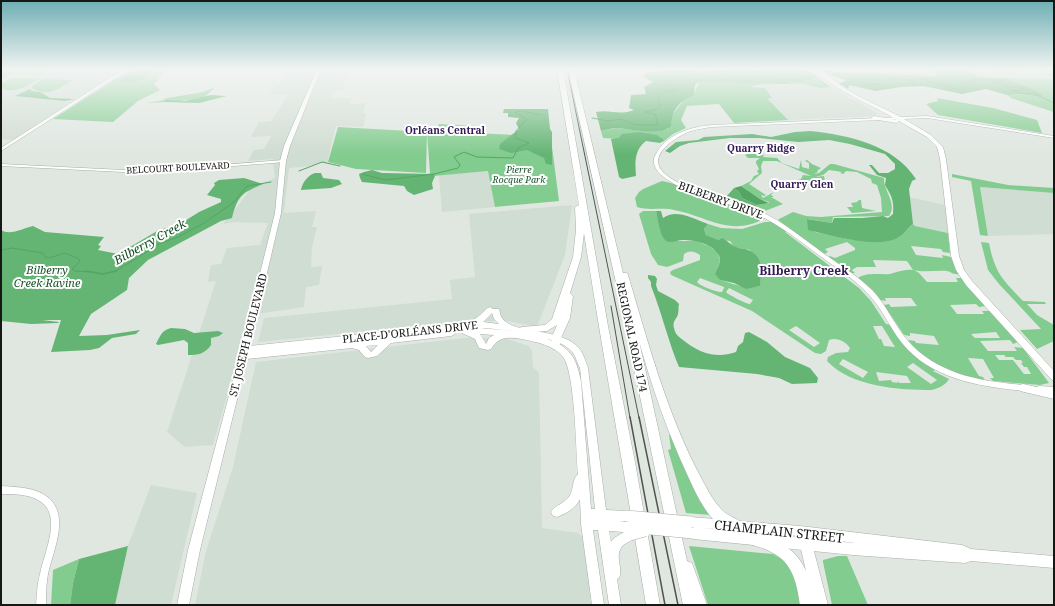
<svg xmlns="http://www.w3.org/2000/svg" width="1055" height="606" viewBox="0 0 1055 606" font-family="'Noto Serif',serif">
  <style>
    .built { fill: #d0ddd2 }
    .green { fill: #83cc8f; fill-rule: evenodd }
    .forest { fill: #64b574 }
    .water { fill: #54a564 }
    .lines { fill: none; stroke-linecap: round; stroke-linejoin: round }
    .stream-far1 { stroke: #54a564; stroke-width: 1 }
    .stream { stroke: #54a564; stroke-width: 1.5 }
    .minor-casing { stroke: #a7aea8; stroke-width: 1 }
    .major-casing { stroke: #a7aea8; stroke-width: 1 }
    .highway-casing { stroke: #a7aea8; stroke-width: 1 }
    .minor { fill: #fff; fill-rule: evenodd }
    .major { fill: #fff; fill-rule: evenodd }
    .highway { fill: #fff; fill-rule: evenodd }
    .tram-far1 { stroke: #515451; stroke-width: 1 }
    .tram { stroke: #515451; stroke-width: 1.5 }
    .major-bridge-casing { stroke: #a7aea8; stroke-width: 12; stroke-linecap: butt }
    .major-bridge { stroke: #fff; stroke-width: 11 }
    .labels { text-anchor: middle; stroke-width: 4; stroke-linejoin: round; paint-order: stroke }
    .far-street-label { font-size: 9px; fill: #161816; stroke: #fff }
    .far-park-label { font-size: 9px; font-style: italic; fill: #185227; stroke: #fff }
    .far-neighbourhood-label { font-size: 10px; font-weight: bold; fill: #321a54; stroke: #fff }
    .street-label { font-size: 11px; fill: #161816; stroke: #fff }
    .park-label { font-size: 11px; font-style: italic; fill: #185227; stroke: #fff }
    .water-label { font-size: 12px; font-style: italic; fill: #114c21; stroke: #fff }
    .neighbourhood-label { font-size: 12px; font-weight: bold; fill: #321a54; stroke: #fff }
    .near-street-label { font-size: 13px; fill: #161816; stroke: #fff }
  </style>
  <rect width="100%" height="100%" fill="#e0e7e1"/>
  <path class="built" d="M51 69H127L109 78 13 140 1 139V79L11 74 40 75Z
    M284 69H349L343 90 332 91 331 98H352L350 104 366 103 363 113 366 114 363 127 336 126 327 163H319L311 166 289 168 284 213 316 211 312 227H317L312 247 311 267 322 266 319 285 306 287 304 307 250 315 213 445 185 447 167 432 216 281 208 282 211 265 221 264 227 248 260 245 268 223 234 222 223 224 238 206 251 188 275 178 273 164V159L248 161 254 150 264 149 271 136 251 137 259 122 271 121 288 95H268L276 85H280L288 71H283Z
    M826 69H923L939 76 838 72Z
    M967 69H1040L1053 79 978 77Z
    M766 83 782 85 804 84 820 88 831 87 877 113 876 116 788 120 769 99 762 98 749 89Z
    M489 171 495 207 442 212 439 175Z
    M980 187 1054 193V234L988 236Z
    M909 197 945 205 948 233 915 226 913 224Z
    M572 205 565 255 537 327 508 321H472L258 342 264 318 452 299 450 280 475 277 469 214Z
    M473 337 507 339 529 346 532 351 533 367 539 373 542 528 578 533 584 538 591 605H195L206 551 233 467 256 362Z
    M151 485 197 493 171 605H115L128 546Z"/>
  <path class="green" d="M1 69 50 70 40 75 11 74 1 79Z
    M134 69H168L154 84 160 90 138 101 113 122 53 119 116 79Z
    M985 69H1026L1030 71 994 74Z
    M1040 69H1054V112L1011 98 1007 95 1022 94 1041 97C1029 91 1019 82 1007 78L1053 79Z
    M817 77 831 87 820 88 804 84H785L791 82H804Z
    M11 78H41C28 85 15 95 1 88V84Z
    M42 79 73 80C59 88 48 98 32 88V86Z
    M699 82 766 83 750 87 765 88 772 98 766 99H768L788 120 734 123 719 104 687 106 681 120 686 128 673 134 663 142 603 138 601 131 616 128 645 131 668 129 671 117 686 97C695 97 696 89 699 82Z
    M215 87 204 98 171 102 144 103 160 101 167 98 203 92Z
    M937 98 993 108 1037 120 1042 133 938 115 926 104 938 101Z
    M439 124 476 126 473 133 516 135 517 145 552 147 559 201 495 207 488 171 433 176 429 174 430 173 427 133 426 173 356 169 328 162 338 127 427 132V130L436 131Z
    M750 153 764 155 763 157 777 158 782 163 799 169 801 160 802 167 809 169V163L805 161 807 160 812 164 821 168 817 171 818 172 814 174 819 173 830 164H834L884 178C883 190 898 204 889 216L833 217 832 223 808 219 815 232 853 240 899 237 913 224 915 226 948 233 950 253 943 252 941 249 911 246 916 255 943 258 942 255 951 257 959 274C953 275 952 272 947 271 936 270 924 273 914 270L919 273 927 282H958L956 278H962L986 306 979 307 976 304 950 305 957 314H984L982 311H991L1018 342 1013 344 1010 340 980 341 988 351H1017L1014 347 1023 348 1049 383 1040 385 993 381 990 378H994L983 359 968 358 979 376 983 377 985 381C953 374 929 366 908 340L915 341 916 343 939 345 934 336 910 333V336L904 335 884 305 889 304 891 307 917 306 911 298H885L886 301 880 300 858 278C867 272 880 275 890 274 898 272 904 269 913 270L907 261 873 260 876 267H857L852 270 855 273H851L829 257 830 256 835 258 855 250V248L847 242 825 249 828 252 824 254 778 220 779 219 793 212 806 216 821 217 882 212 881 198 877 185 872 183 871 179 857 172 846 171 843 174 840 173 842 172 829 170 823 175 815 177 824 176 825 182 798 186 791 182 801 179 803 175 811 176 777 161H763L761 166 762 173 749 184 766 195 764 196 761 195 763 198 774 192 771 195 774 197H771L783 204 765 211 755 207 757 205 769 203V202L760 199 741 186 751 181 754 176 759 174 757 171 759 169 756 163V161L760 158H748L745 155ZM996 332 1000 338H975L971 334ZM995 355H1004L1006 357H1013L1016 360H1021L1023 363H1021L1024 367H1027L1031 374H1024L1013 360H999Z
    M952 174 1008 185 1054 188V193L980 187 988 236 980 235 971 181 952 177Z
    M662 181 671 183 752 212 763 217 764 219C729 237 707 216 674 210 663 207 649 211 637 207L635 198 639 192 643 189Z
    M859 200H861L862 208 876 211 852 213 847 207H853L851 203 857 202Z
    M643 211H656L660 231 674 241H696L709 246 717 252 720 260 718 268 720 280C736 284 744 290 760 286L750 250 734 247 730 241 719 240 706 235 704 229 708 224 721 228 742 229 765 222H773L786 231 785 232 859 288 871 301 886 324 891 325 921 360 935 370 933 371 949 379C946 385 939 388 932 390 899 390 851 387 827 361L828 357 836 353 848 352 850 348C845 341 837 337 829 340L826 351 821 354 815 353 752 311 671 275 670 272 673 270 700 260V255C694 251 690 250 684 254L683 261 667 267 658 265 651 254 639 214ZM700 278 724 287V288L722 292C716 292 700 286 697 282ZM729 288 753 300 750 304C746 304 729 295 726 292ZM796 326 820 343 814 347 789 330ZM873 326H882L895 347 884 346 881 339H879ZM843 359 868 372 863 378 839 364ZM913 363 937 380 931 384 907 367ZM876 372 907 376 911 383H900L897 381 898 383 892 382 891 380 879 381Z
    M981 242 989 243C995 273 1002 279 1023 301L1045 302 1046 304H1027L1037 315 1054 325V341L1037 349 1020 330 1041 329 999 284 988 270Z
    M671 434 711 515 686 513 668 450 671 449 669 435Z
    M689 546 773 554 791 564 799 592 800 605H708Z
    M838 556H847L868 605H832L823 562V560Z
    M79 559 73 583 70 605H51L53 570Z"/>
  <path class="forest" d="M136 69H155C147 78 136 85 124 81L122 78 125 75Z
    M683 69 701 71 731 69H808L817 77 804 82H791L786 84 699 82 695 85 694 95C680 100 671 111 671 126 662 136 630 129 617 128 612 128 606 130 601 131L596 112C612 109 618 116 634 110L629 108 631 95 646 94 644 87 653 82 644 77V74L656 71Z
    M821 69 838 72 936 76 938 75 923 69H969L978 77 1007 78 1042 94 1041 97 1022 94 1007 95 986 89 962 94 923 86 901 87 876 91 849 85 848 89 839 83 844 82 845 80 828 74Z
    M30 89 32 91 40 92 50 98 75 99 65 101 15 96Z
    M211 95 227 96 199 103 164 102 166 100 185 101Z
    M504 109H548L550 129 552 132V165L546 164 544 158 527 150 511 153 499 149 500 144 519 129 516 123 519 118 508 117V113H503Z
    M810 131C849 135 894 145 916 179L912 181 909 189 913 224C908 228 904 234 899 237 878 250 831 235 808 230L807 219 832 223 834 218H862L883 216 888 218 893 214C894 200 892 197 885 185L886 178 877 175 869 165H872L879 173H888L895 169V164L885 154 850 144 829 140 798 142 760 138H730L689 143 680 146 670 153 665 151 676 142 698 140 704 137 752 134 771 137 795 132Z
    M639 132 657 135 664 140 660 143 646 141C634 150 635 163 636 176L622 179 619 177 611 139 619 138 622 134Z
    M372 170 382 173 434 174 435 176 432 183 433 189 414 195 407 191 404 186 362 182 360 178 359 174 364 172Z
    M315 173H321L323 178 339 180 342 184 331 188 301 190C302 183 308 175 315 173Z
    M244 178 263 184C242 193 238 195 232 218L221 221 148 260 129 278 127 290 91 314 79 336 107 335 140 330 136 334 112 338 99 348 90 350 51 352 61 320H42L59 322 58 323 31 324 1 321V230C10 236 24 228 33 226L45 232 104 237 98 245 101 246 98 250 118 254 159 230 180 224 199 212 221 202V199L207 195 215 185 214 183 219 180Z
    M734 188 739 192 742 198 757 205 755 207 726 197Z
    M656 211H661L663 218C676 208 694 219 708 224L704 229 706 235 719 240 722 238C728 241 731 245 736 247 740 249 744 248 748 250 766 258 760 272 760 286L746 289 734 283 720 280 715 274C717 270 720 264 720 259 717 245 696 240 683 240 678 240 670 244 666 241 659 235 658 220 656 211Z
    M648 275 655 276 657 279 656 285 658 291 675 300 679 304C678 307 679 311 678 314 677 319 672 321 674 328 675 334 679 337 683 340 699 353 716 359 736 352L738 346 743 342 745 333 749 332 767 342 785 357 810 368 818 378 817 383 792 384 779 378 757 374 679 367C668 341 662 313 651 286V282L648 278Z
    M171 328 185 329 194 333 218 331 223 333 219 336 211 338V345C205 354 198 355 188 355V343L184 340 158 345 156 344C160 336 162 330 171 328Z
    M128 546 115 605H70L73 583 79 559Z"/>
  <path class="water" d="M741 186 760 199 769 203 757 205 742 198 739 192 734 188Z"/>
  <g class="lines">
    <path class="stream-far1" d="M824 70 846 75 867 85 878 84 895 77 913 81H916L915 79H923L936 84 958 89 961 88 959 84 981 79 1001 83 1007 87H1018L1024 89 1021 91 1011 90 1020 93 1037 95 1054 103
      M592 118 609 121 620 119 636 125H658L655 114 644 112 655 110 661 105 658 98 663 91H674V88L669 81 690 74 715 77 723 74 759 72 766 74 777 73 785 76 807 71
      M299 171 322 162 340 166
      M362 174 385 180 434 174 458 168 460 165 454 157 464 152 477 157 513 158 518 148 529 143 515 138 516 131 527 119 515 112 521 111 541 115
      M1 250 12 248 43 253 45 257 49 258 65 253 79 259 80 261 72 269 75 271 92 272
      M111 272 116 271 161 243 178 237 204 223 234 202 247 186 271 182"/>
    <path class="stream" d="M86 271 103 274 116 271"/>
    <defs>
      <path id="minor" d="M127 69H132L112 80 1 151V148L110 78Z
        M927 116 1054 136V138L927 118 712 127C705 128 698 129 691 131 680 135 653 150 659 166 667 187 733 201 753 209 764 213 774 218 783 224 798 234 812 245 827 256 843 267 859 277 873 291 887 306 894 325 908 341 938 375 983 382 1026 385L1028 386 1029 388 1028 390 1026 391C982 387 932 380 902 343 890 328 883 310 870 296 856 280 839 270 823 258 813 251 803 243 793 236 780 227 766 218 752 212 730 203 658 188 654 163 653 159 655 156 657 152 669 133 691 127 712 125Z
        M283 160H285V162L144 173 1 166V164L144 171Z
        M1039 386 1054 387V393L1037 391 1036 389 1037 387Z
        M1 486C15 487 31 487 43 494 73 511 53 550 48 574 46 584 46 595 46 605H36C37 595 37 584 40 574 44 552 64 514 38 500 28 494 12 494 1 494Z"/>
      <path id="major" d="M317 69H321L290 146 286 161 281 213 250 346 469 323 470 321C480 318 483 310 490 307L493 309H499C500 311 500 316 502 318 514 335 560 327 579 348 583 353 586 362 588 368L606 510 627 511 631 512 633 516 631 520 627 521H620L633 523 635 527 633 531 636 535C633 542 623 542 620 550 616 559 623 569 619 578L617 579 621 605H609L598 530H593L604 605H592L581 524 580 499C575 509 567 513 557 517L553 516 551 512C555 505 566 503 570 495 574 488 572 479 578 474 576 452 575 371 563 357 554 345 536 342 522 339 508 337 499 336 491 349L488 350 479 348 475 339 462 333 461 330 453 331 455 333 454 335 451 336 391 343 377 356 368 358 365 357 359 350 352 348 247 359 200 550 189 605H177L188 550 240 354 275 213 280 161 284 146ZM492 313 494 319 499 324 483 322ZM480 328H486L512 331ZM480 334 494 335 489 338 486 344ZM547 339C556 341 567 345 573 353 576 357 577 363 580 368L595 509H591L581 381C576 357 570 347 547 339ZM378 345 371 352 366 346ZM609 531 624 532 614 538 611 542Z
        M813 69H818L840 85 858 96 899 116 931 135 943 147 946 159 959 256 964 270 972 281 1054 371V381L1051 379 966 285 956 270 951 256 940 159 937 147 927 137 899 121 897 123 872 119V117L874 116 897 120C869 103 837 92 813 69Z
        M1023 384 1054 391V399L1020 391 1018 388 1020 385Z
        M690 517 800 526 962 545 971 549 1054 556V568L971 561 965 563 853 555 693 539 689 537 687 533 689 529 693 528 686 526 684 522 686 518ZM701 528 800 536 855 543H853Z"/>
      <path id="highway" d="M557 69H563L608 326 635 462 660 605H646C626 481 603 357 584 233L581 257 570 293 573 296 570 318 561 338 559 349H553C549 340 554 333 557 325L547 331 522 333 519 332 517 330 519 328 522 327 545 325 552 319 573 257 576 230 575 207 579 205Z
        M568 69H574L623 273H627L628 275C648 342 666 410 698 472 705 485 712 500 722 510 728 517 740 518 743 526L741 530 737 532C729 529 720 525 713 519 701 506 694 489 687 474 667 431 652 387 639 341L687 561 692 563 707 605H683L623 314Z
        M755 534C778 540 796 548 806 571L800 545 801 540 806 539 811 540 828 605H800C797 584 793 562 771 552 765 548 757 547 750 544L749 540 750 536Z"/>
    </defs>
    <use href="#minor" class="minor-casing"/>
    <use href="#major" class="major-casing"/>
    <use href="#highway" class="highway-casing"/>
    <use href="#minor" class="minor"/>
    <use href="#major" class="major"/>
    <use href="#highway" class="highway"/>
    <path class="tram-far1" d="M567 69 639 418
      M611 306 630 418"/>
    <path class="tram" d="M630 417 665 605
      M639 417 678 605"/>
    <defs>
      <path id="major-bridge" d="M627 516 690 522
        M629 527 693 533
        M630 535 645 531"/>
    </defs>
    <use href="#major-bridge" class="major-bridge-casing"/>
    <use href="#major-bridge" class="major-bridge"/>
  </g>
  <linearGradient id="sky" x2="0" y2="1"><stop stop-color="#6daeb3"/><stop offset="0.45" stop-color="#f1f4f2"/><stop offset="1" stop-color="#f1f4f2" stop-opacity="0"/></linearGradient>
  <rect width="1055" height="154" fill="url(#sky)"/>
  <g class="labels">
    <g class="far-street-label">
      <text transform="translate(178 168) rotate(-3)" y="3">BELCOURT BOULEVARD</text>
    </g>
    <g class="far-park-label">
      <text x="519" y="173">Pierre<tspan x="519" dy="10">Rocque Park</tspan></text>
    </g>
    <g class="far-neighbourhood-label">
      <text x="445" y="134">Orléans Central</text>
      <text x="761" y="152">Quarry Ridge</text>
      <text x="802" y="188">Quarry Glen</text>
    </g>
    <g class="street-label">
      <text transform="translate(721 200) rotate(20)" y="4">BILBERRY DRIVE</text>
      <text transform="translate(410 332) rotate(-6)" y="4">PLACE-D'ORLÉANS DRIVE</text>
      <text transform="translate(248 335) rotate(-76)" y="4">ST. JOSEPH BOULEVARD</text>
      <text transform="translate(632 337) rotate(78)" y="4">REGIONAL ROAD 174</text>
    </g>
    <g class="park-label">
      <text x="47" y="274">Bilberry<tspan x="47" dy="13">Creek Ravine</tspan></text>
    </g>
    <g class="water-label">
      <text transform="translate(150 242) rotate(-29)" y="4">Bilberry Creek</text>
    </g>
    <g class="neighbourhood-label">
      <text x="804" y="275">Bilberry Creek</text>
    </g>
    <g class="near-street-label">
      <text transform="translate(779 531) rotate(6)" y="5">CHAMPLAIN STREET</text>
    </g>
  </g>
  <rect width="1055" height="606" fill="none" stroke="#161816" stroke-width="4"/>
</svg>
